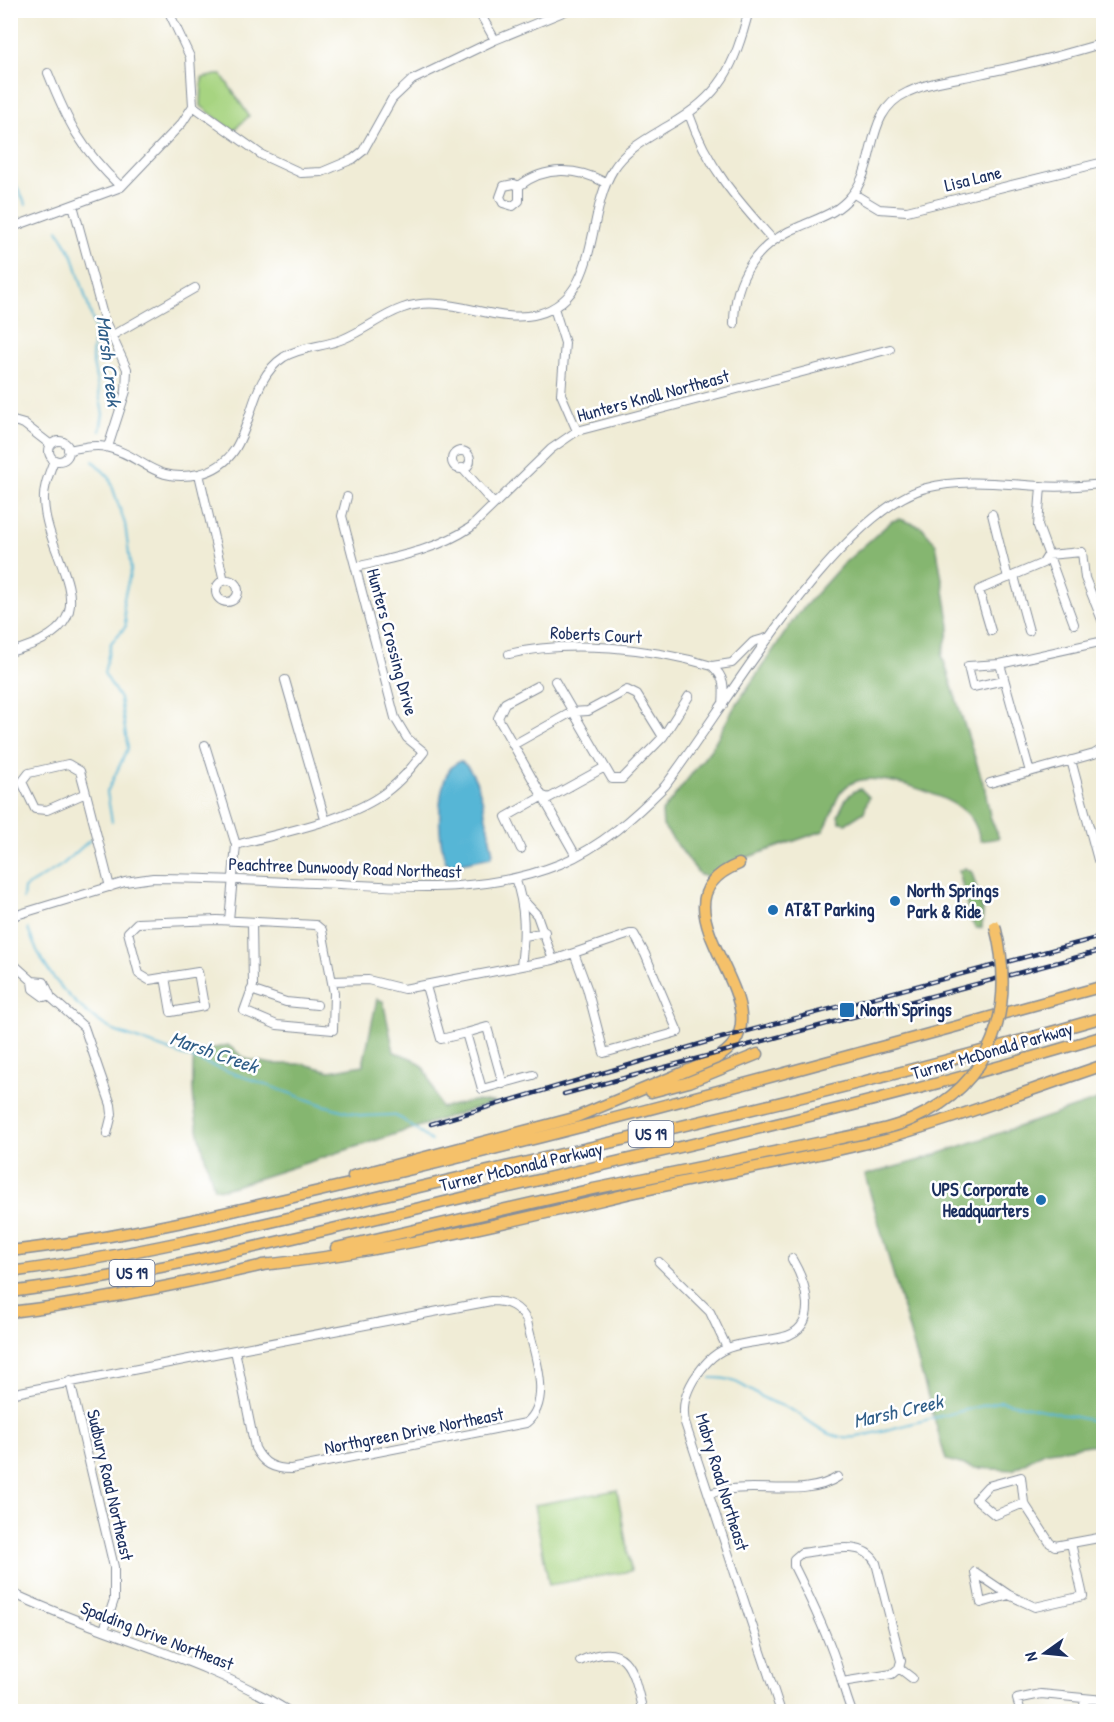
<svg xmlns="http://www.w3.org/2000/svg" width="1114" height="1722" viewBox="0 0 1114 1722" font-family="'Patrick Hand',sans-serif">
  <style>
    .green { fill: #a7d481; stroke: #618270; stroke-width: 1.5 }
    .forest { fill: #85b66f; stroke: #507266; stroke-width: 1.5 }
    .water { fill: #57b6d6; stroke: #39729a; stroke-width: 1.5 }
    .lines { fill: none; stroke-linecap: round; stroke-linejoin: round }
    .stream { stroke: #57b6d6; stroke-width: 2 }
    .minor-casing { stroke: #868e9a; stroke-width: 10 }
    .highway-casing { stroke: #868e9a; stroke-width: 13 }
    .minor { stroke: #fff; stroke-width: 8 }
    .highway { stroke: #f5c16b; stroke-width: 10 }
    .rail-casing { stroke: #1b2f5e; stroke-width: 4.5 }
    .rail { stroke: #fff; stroke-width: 2; stroke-dasharray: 7; stroke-linecap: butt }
    .highway-bridge-casing { stroke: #868e9a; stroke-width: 13; stroke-linecap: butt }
    .highway-bridge { stroke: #f5c16b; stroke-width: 10 }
    .poi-dot { fill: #1f6fb2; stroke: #fff; stroke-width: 2 }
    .labels { text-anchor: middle; stroke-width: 5; stroke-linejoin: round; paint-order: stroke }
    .shield { fill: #fff; stroke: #5f6d8e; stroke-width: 1.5 }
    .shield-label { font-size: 16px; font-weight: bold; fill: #1b2f5e }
    .street-label { font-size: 18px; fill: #1b2f5e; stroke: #fff }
    .poi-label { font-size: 18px; font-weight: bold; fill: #1b2f5e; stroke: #fff; text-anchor: start }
    .water-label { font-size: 20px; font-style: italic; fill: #305e88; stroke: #fff }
  </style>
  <rect width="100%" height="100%" fill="#fff"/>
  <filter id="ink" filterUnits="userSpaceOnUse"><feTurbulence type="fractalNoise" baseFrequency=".0167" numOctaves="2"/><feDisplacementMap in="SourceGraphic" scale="12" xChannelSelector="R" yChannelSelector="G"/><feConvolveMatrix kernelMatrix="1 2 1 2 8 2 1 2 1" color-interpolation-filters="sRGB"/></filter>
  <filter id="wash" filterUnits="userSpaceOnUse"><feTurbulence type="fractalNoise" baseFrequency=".008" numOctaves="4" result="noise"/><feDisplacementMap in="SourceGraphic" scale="24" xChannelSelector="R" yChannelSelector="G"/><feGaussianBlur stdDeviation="1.35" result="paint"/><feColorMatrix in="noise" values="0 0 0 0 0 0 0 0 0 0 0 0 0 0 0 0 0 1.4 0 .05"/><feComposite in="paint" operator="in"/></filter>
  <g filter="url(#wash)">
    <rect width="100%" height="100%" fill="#f0ecd6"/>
    <path class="green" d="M216 75H222L249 116 233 131 201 106 202 78Z
      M617 1490 631 1571 549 1585 534 1505Z"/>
    <path class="forest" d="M900 519 922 527 936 544 950 626 942 655 985 789 990 816 999 838 981 841C977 829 974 818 963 810 942 794 874 769 850 784 833 794 834 816 823 831L731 863 708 877 700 875 663 826 662 812 711 749 734 708 797 615 842 565 892 521Z
      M861 789 869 797 864 812 847 823 840 822 838 816C843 804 848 791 861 789Z
      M965 868 972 872 983 912 982 928H976L970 920 959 871Z
      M377 999 383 1001 394 1052C433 1063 425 1074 441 1108L473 1101 495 1102 247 1182 224 1189 214 1188C199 1138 189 1106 194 1053L228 1045 246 1059 272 1064H304L330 1071 363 1065Z
      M1103 1098V1443L1043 1452 1013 1470 975 1468 946 1460 865 1175 917 1161Z"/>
    <path class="water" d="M460 761C483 772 487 830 493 853L491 857 451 865 446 862C437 840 434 771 460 761Z"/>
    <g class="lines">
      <path class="stream" d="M10 174 26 204
        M58 230 73 256 95 328 92 358 103 414 100 431
        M93 461 109 477 125 524 131 570 123 602 126 626 111 643 104 673 120 699 128 748 107 792 112 822
        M23 899 24 888 62 865 90 840
        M28 929C43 973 74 1008 114 1031L323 1105 362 1116 393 1115 402 1119 431 1141
        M711 1378C740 1377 746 1391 770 1401 780 1405 790 1408 800 1415 821 1430 834 1442 862 1436L1001 1401 1104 1423"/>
    </g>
  </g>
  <g filter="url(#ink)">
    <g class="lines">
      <defs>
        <path id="minor" d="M478 10 495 40
          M48 73C68 123 81 149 121 187
          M193 106 262 155 301 173 322 172 353 159 363 151 392 99 412 80 495 40 568 10
          M689 114C706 165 738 201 773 240
          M519 186 514 184 504 186 500 197 503 203 513 206 519 201V186C545 166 577 167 606 183
          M854 194 879 209 907 211 1104 162
          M73 205 104 319 127 369 126 391 108 447
          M10 228 121 187 182 123 193 106 190 57 168 10
          M554 308 565 343 561 394 577 431
          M734 324C734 277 757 243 801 226 821 217 837 213 851 196 879 164 863 112 908 92 931 81 959 79 984 73 1024 65 1064 55 1104 43
          M113 335 195 288
          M10 420 24 424 51 445
          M49 451a10 10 0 1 1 20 0a10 10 0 1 1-20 0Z
          M68 450C80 448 94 444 106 447 143 455 153 484 199 474 260 460 239 386 284 357 302 346 324 347 343 339 378 324 397 300 439 304 471 306 507 323 538 314 601 297 585 215 613 170 626 149 648 138 668 126 721 96 734 68 749 10
          M452 460a9 9 0 1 1 18 0a9 9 0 1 1-18 0Z
          M462 468 494 504
          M199 474 224 581
          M1041 486 1038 526 1074 624
          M992 514 1008 578
          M356 567C396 557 437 550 471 527L551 449 577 431 890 349
          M1014 576 1029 631
          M216 591a11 11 0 1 1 22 0a11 11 0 1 1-22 0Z
          M991 631 979 590 1043 563 1048 555 1082 552 1085 578 1104 625
          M10 652C120 622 46 565 44 500 43 486 50 472 54 460
          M509 654C568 639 653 648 712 666
          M1000 664 968 666 973 687 1004 680
          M285 680 325 819
          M555 681 612 779H622L663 737 689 696
          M537 686 505 703 498 718 576 856
          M723 705C724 688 726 678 712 666L732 663 753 642 770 637
          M205 745 236 845 229 920
          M513 745 572 712 588 711 627 690 637 695 663 737
          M1071 760 1098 860 1104 859
          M68 764 80 771 86 793 47 810 35 809 22 782 29 773Z
          M1030 772 1000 664 1104 641
          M990 783 1094 754 1104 748
          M86 793 110 887
          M236 845C282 832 348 821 386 792 401 781 412 767 424 752L407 738 395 718 342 516 347 497
          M521 849 506 817 543 796 549 798 605 767
          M515 878C526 908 525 934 521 966
          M523 900 537 915 553 960
          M10 917 125 882 153 878C215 878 277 882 340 884 415 888 488 893 560 864 601 847 634 817 665 786 723 710 837 512 926 488 963 478 1003 484 1040 486 1061 488 1082 486 1104 484
          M525 936 545 932
          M10 961 84 1027 111 1105 112 1114 107 1134
          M165 977 171 1012 204 1006 198 972 149 980 139 974 128 932 137 923 217 920 316 925 322 930 334 993 333 1030 277 1025 244 1011 253 986 252 922
          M32 981 33 989 44 997 50 995
          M32 981 44 982 50 995
          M332 981 368 980 404 989 553 960 630 934H634L645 954 678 1032 604 1053 587 988 574 953
          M426 986 441 1039 466 1033 482 1089 533 1075
          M251 990 286 1002 317 1005
          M466 1033 487 1027 503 1084
          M659 1262 710 1312 727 1348
          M491 1301C508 1301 519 1306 527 1321 533 1352 554 1400 526 1423L291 1469C274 1469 263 1464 255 1448L235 1350Z
          M70 1381 114 1567V1600L104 1630
          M10 1394 235 1350
          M709 1494C750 1479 803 1500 838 1477
          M1024 1503 995 1515 976 1499 988 1486 1021 1477 1024 1503 1050 1543 1055 1546 1104 1537
          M10 1592C102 1636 203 1657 290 1712
          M1009 1595 981 1603 975 1572 1009 1595 1035 1607 1083 1596 1071 1543
          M580 1661C629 1638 633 1672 643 1712
          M899 1668 912 1678
          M842 1682 892 1674 899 1668 901 1661 876 1563C863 1538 825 1551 801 1553L794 1559V1566C808 1594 822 1623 833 1653 840 1672 844 1692 852 1712
          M781 1712 685 1423C682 1406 685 1394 694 1379 703 1366 712 1354 728 1348 745 1341 765 1342 783 1337 821 1328 806 1283 792 1259
          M1021 1712 1017 1699 1041 1694 1104 1700
          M1083 1712 1085 1699"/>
        <path id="highway" d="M651 1092 689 1082 758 1054
          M353 1176 574 1118 715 1059C802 1012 636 905 739 864
          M336 1248 593 1189 837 1139
          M10 1251C138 1236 263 1204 387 1175 627 1118 865 1051 1104 986
          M262 1265C388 1252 512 1221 636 1192 713 1174 793 1162 871 1142 950 1121 1026 1091 1104 1065
          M10 1272C161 1252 310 1212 458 1178 674 1128 890 1079 1104 1017
          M10 1292C167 1272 321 1231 474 1195 685 1146 896 1099 1104 1036
          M10 1312C97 1302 183 1284 268 1264"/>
      </defs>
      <use href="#minor" class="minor-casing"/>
      <use href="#highway" class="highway-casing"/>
      <use href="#minor" class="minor"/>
      <use href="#highway" class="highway"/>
      <defs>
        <path id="rail" d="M564 1094 1104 950
          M431 1124 710 1041 1104 936"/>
      </defs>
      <use href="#rail" class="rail-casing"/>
      <use href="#rail" class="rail"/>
      <defs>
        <path id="highway-bridge" d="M837 1139C862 1133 889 1130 913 1119 994 1083 1016 1007 995 926"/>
      </defs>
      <use href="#highway-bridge" class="highway-bridge-casing"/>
      <use href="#highway-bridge" class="highway-bridge"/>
    </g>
  </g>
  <g class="poi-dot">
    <circle cx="895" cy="901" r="6"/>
    <circle cx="773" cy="910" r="6"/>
    <rect x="839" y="1002" width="16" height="16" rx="3"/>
    <circle cx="1041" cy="1200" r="6"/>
  </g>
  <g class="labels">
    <g class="shield">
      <rect x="628.5" y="1121" width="45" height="26" rx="4.5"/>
      <rect x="109.5" y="1260" width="45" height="26" rx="4.5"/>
    </g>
    <g class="shield-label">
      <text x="651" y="1140">US 19</text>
      <text x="132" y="1279">US 19</text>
    </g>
    <g class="street-label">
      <text transform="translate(973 179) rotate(-14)" y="6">Lisa Lane</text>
      <text transform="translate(653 396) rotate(-15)" y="6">Hunters Knoll Northeast</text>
      <text transform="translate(596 635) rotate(3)" y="6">Roberts Court</text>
      <text transform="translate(392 642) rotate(75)" y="6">Hunters Crossing Drive</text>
      <text transform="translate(345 868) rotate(2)" y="6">Peachtree Dunwoody Road Northeast</text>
      <text transform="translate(992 1051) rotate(-16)" y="6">Turner McDonald Parkway</text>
      <text transform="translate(521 1167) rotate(-13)" y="6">Turner McDonald Parkway</text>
      <text transform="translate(414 1431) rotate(-11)" y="6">Northgreen Drive Northeast</text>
      <text transform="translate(722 1482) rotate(73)" y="6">Mabry Road Northeast</text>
      <text transform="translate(110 1485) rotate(77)" y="6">Sudbury Road Northeast</text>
      <text transform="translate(157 1636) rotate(21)" y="6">Spalding Drive Northeast</text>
    </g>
    <g class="poi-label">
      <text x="907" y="897">North Springs<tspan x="907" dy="21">Park &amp; Ride</tspan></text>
      <text x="785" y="916">AT&amp;T Parking</text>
      <text x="860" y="1016">North Springs</text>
      <text x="1029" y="1196" text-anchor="end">UPS Corporate<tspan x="1029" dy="21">Headquarters</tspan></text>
    </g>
    <g class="water-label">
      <text transform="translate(109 361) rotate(83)" y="7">Marsh Creek</text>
      <text transform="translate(214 1052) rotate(19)" y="7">Marsh Creek</text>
      <text transform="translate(898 1411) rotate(-13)" y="7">Marsh Creek</text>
    </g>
  </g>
  <rect width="1114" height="1722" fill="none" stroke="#fff" stroke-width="36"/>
  <g transform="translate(1045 1653) rotate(255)" stroke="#ffffff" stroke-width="4.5" paint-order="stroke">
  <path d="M0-4.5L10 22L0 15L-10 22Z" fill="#1b2f5e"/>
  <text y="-9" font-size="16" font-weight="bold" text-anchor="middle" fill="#1b2f5e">N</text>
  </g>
</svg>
